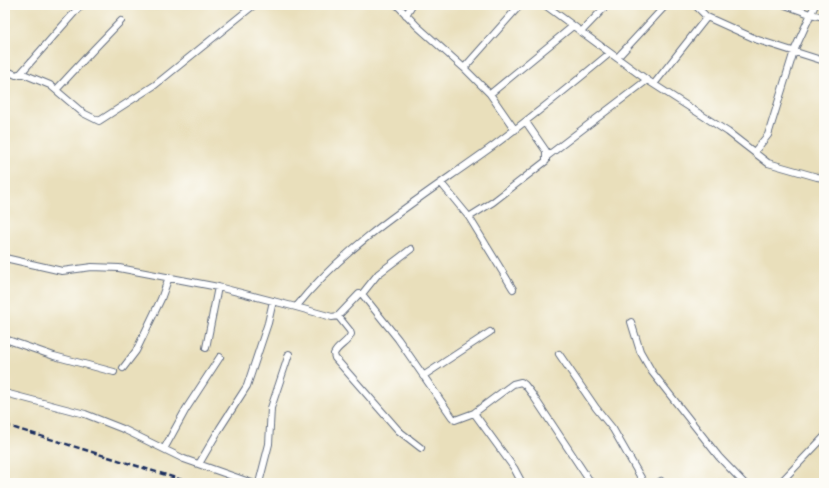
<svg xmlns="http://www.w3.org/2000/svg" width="829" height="488" viewBox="0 0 829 488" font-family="'Gentium Book Plus',serif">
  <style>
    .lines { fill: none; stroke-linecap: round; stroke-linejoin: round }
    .minor-casing { stroke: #636d7f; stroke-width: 8 }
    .minor { stroke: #fff; stroke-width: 6 }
    .rail { stroke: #1b2f5e; stroke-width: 2.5; stroke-dasharray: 6 3; stroke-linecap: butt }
  </style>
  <rect width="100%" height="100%" fill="#fdfcf7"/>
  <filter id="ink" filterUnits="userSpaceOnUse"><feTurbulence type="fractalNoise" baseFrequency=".025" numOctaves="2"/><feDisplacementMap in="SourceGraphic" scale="8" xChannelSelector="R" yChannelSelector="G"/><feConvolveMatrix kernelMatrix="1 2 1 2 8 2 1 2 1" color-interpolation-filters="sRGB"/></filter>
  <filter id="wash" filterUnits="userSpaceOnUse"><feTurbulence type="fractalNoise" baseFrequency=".012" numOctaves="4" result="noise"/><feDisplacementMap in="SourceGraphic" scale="16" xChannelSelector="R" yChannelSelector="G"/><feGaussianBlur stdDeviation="0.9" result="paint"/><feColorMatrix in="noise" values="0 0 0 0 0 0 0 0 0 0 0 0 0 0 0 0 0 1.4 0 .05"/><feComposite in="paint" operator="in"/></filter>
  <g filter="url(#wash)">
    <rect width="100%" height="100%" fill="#e9dfbb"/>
  </g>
  <g filter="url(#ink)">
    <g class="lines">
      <defs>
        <path id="minor" d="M339 5H340
          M397 5 417 26 464 68 490 94 515 130
          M545 5 647 80 728 132 768 163 817 177 824 178
          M695 5 707 17 758 40 824 61
          M785 5 810 14 824 17
          M406 15 412 5
          M581 32 607 5
          M617 58 666 5
          M464 68 520 5
          M5 70 16 75 21 73 81 5
          M21 73 50 85 83 113 99 121 155 85 254 5
          M654 84 707 17
          M56 90 94 49 121 21
          M490 94 573 26
          M755 151 768 135 794 51 815 5
          M546 157 647 80
          M441 183 469 217 493 202 546 161V151L526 122
          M469 217 513 289
          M5 258 62 271 92 267 119 268 218 287 296 307C347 243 419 199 486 151 529 120 569 87 610 53
          M362 294 378 274 411 249
          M296 307 332 317 338 316 359 294H362L398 339 452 417 455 420 474 413 513 384 521 382 525 385 532 394 591 483
          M338 316 350 331 351 334C348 343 338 345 334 354L335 358 399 431 421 448
          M631 322 640 351 652 372 719 457 744 483
          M5 339 54 356 114 372
          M206 348 218 287
          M559 354 596 408 613 429 644 483
          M123 368 136 351 161 299 169 277
          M423 376 490 332
          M5 393 85 414 123 429 184 459 252 483
          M474 413 514 468 522 483
          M164 449 186 409 220 357
          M199 464 220 428 247 386 268 323 273 301
          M259 483 269 444 271 408 289 354
          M658 483 661 481
          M780 483 824 437"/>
      </defs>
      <use href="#minor" class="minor-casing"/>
      <use href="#minor" class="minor"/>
      <path class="rail" d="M5 425 192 483"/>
    </g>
  </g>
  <rect width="829" height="488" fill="none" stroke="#fdfcf7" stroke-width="20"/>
</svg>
